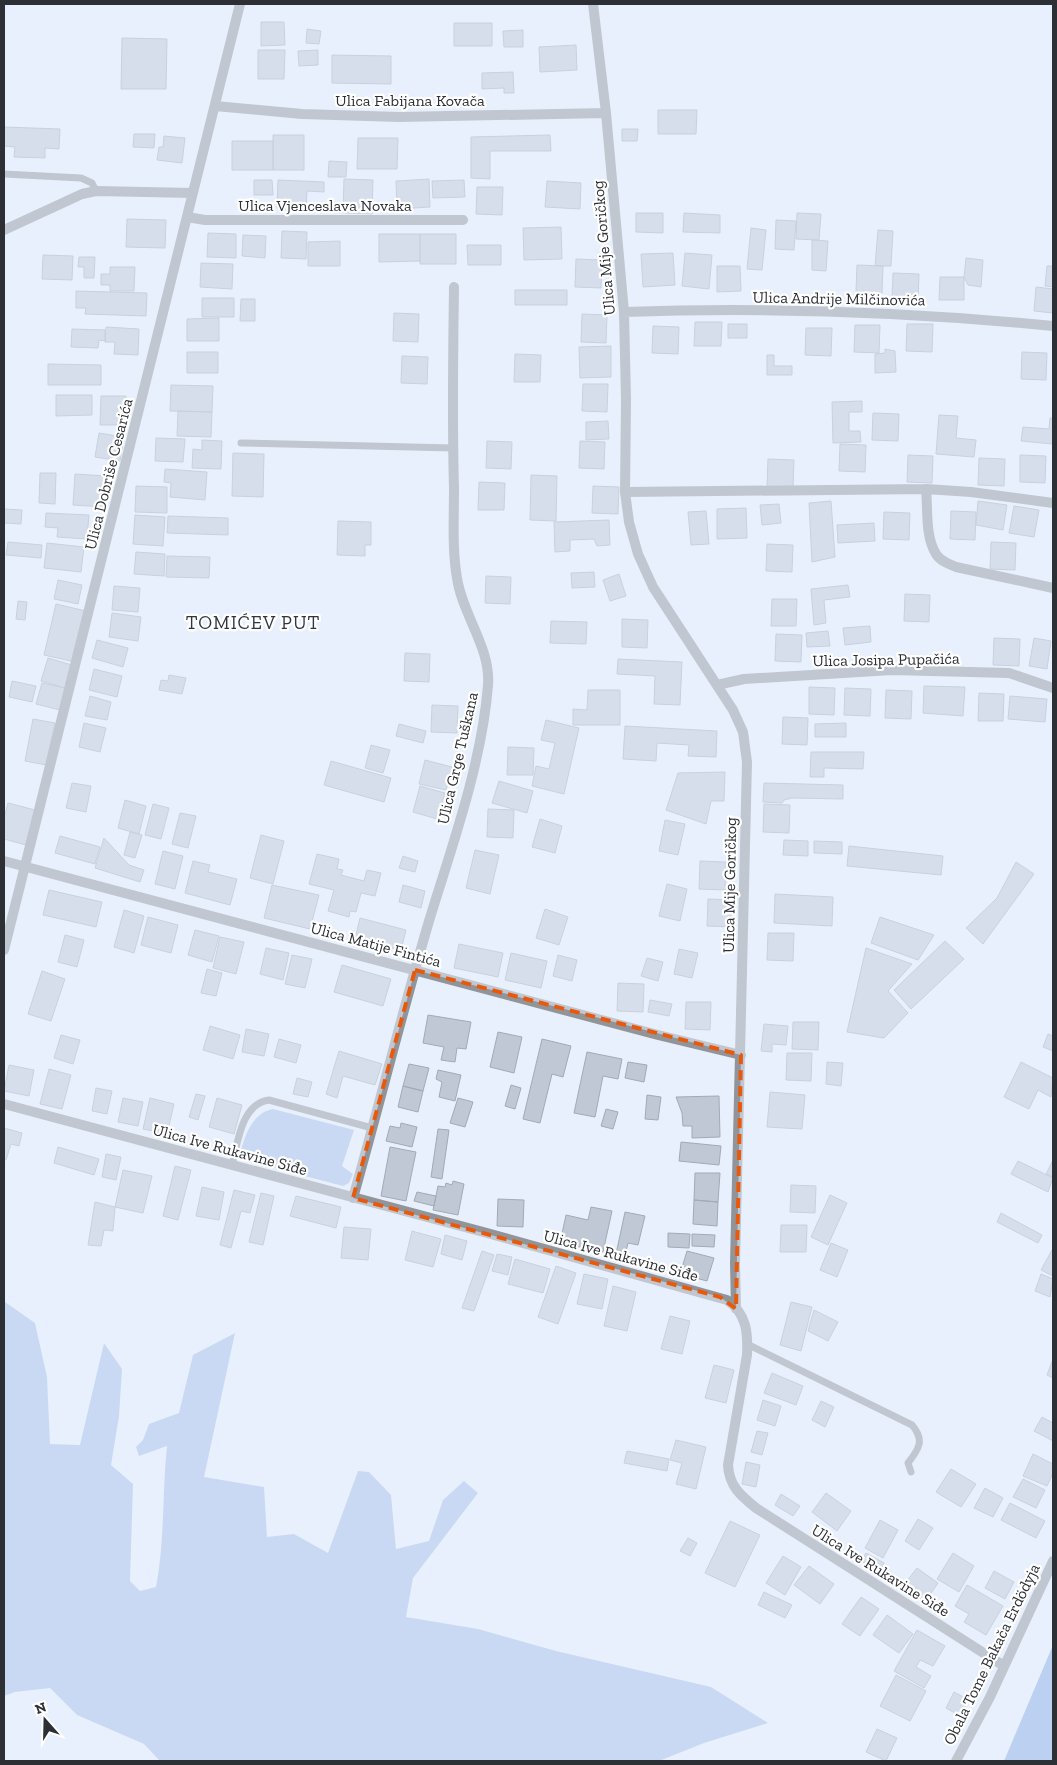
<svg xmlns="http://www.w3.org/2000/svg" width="1057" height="1765" viewBox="0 0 1057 1765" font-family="'Zilla Slab',serif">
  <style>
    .green { fill: #a5bde6 }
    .water { fill: #88a9e2 }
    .building { fill: #c0c8d5; stroke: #a2aab6 }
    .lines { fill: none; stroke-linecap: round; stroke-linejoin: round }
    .service { stroke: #91959a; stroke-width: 7 }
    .minor { stroke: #91959a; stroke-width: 10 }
    .marked { fill: none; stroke: #e8590c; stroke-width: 4; stroke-dasharray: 10 6; stroke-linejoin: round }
    .labels { text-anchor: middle; stroke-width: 4.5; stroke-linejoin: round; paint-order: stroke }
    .street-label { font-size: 16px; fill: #2c2f34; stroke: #fff }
    .quarter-label { font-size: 19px; letter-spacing: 1px; fill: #303640; stroke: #fff }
  </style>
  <rect width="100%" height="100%" fill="#e8f0fd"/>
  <path class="green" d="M273 1109 354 1130 342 1166 353 1174 349 1183 343 1186 244 1160 240 1154C245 1135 252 1113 273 1109Z
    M5 1302 35 1323 47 1377 50 1444 80 1445 104 1343 122 1369 119 1416 111 1465 133 1484 130 1581 140 1591 156 1587C165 1540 162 1493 167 1446L139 1456 136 1447 143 1440 149 1424 179 1413 193 1355 235 1333 204 1477 264 1487 267 1537 294 1534 328 1553 358 1471 369 1472 391 1495 396 1549 429 1541 443 1500 464 1481 478 1493 413 1578 406 1617 478 1629 556 1651 711 1687 768 1723 704 1743 659 1761H160L144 1744 77 1715 50 1688 15 1692 4 1696Z"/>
  <path class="water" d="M1053 1645V1761H1004Z"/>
  <path class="building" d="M261 22H284L285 45 261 46Z
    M454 23H492V46H454Z
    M307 29 321 31 319 44 306 43Z
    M523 30V47H504L503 31Z
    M122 38 167 39 166 89H121Z
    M576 45 577 70 540 72 539 47Z
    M258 50H285L284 79H258Z
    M318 50V65L299 66 298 51Z
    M332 55 391 56V84L332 83Z
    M513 72 514 93H504V88L482 89V73Z
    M658 110H697L696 134H658Z
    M4 127 60 129 59 149 45 148V158L14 157 15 147 4 146Z
    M622 129H638L637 141H622Z
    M134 134H155L154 148 133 147Z
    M273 135H304V170H273Z
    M550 135 551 151H490V179L471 178V137Z
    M164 136 185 138 182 163 157 160 159 147H163Z
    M358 138H398L397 169H357Z
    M232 141H273V170H232Z
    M329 161 347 162 346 177H328Z
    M344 179 373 180 372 214 343 213Z
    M429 179 430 207 397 209 396 181Z
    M254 180H272L273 195H254Z
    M278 180 324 182V192L307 191 306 210 277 208Z
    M464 180 465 197 433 198 432 181Z
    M547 181 581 183 580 209 545 207Z
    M477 187H503L502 215 476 214Z
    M636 213H663V233L636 232Z
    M684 213 720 215V233L683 232Z
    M797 213 821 214 819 240 796 239Z
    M127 219 166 220 165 248 126 247Z
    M776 220 796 221 794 250 775 249Z
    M561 227 562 259 524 260 523 228Z
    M751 228 766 230 762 270 747 269Z
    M878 230 893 231 891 266H875Z
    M282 231 307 232 306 259 281 258Z
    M208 233 236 234V258L207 257Z
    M379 234H420V261L379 262Z
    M420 234H456V264H420Z
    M243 235 266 236 265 258 242 256Z
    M812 240 828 241 826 271 812 270Z
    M340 241V266H308V242Z
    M467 245H501V265H468Z
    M673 253 675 285 643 287 641 254Z
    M685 253 712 255 709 289 682 286Z
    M43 255 73 256 72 280 42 279Z
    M79 257H95L94 278H84V267H78Z
    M966 258 983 260 981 287 968 285 964 277Z
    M576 259 602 260 601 288 575 287Z
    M201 263 233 264 232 289 200 287Z
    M857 265 883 266 882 293 856 292Z
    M717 266H740L741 291 717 292Z
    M1047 266H1053V287L1045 286Z
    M110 267H135L134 291H110V285H101V274H110Z
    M893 273 919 274 918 300 892 299Z
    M940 277H964V300H939Z
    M1036 287 1053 289V313L1034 311Z
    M515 290H567V305H515Z
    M76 291 147 293 146 316 85 314 86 308H76Z
    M202 298H234V317H202Z
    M241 299H255V321H240Z
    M394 313 419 314 418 342 393 341Z
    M582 314 607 315 606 343 581 342Z
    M219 318V341H187V319Z
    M695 322H722L721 346H694Z
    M728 324H747V338H728Z
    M907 324H933L932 352 906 351Z
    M855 325H880L879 353 854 352Z
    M653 326 679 327 678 354 652 353Z
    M106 327 139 329 138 355 114 354 115 342H105Z
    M806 328H832L831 356 805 355Z
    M72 329 105 330V341L99 340 98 348 71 347Z
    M611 346V377L580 378 579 347Z
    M885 349 895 351 896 372 875 373V354L885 353Z
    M187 352H218V373H187Z
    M1022 352 1047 353 1046 380 1021 379Z
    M515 354 541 355 540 382H514Z
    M767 355H774V366H792V375H767Z
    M402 356 428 357 427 384 401 383Z
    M48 364 101 365V385H48Z
    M583 384H608L607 412 582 411Z
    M171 385 213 386 212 412 170 411Z
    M56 395H92V415L56 416Z
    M101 396H126V425H100Z
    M862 401V412H849V431H860L861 442 833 443 832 402Z
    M178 411 212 412 211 437 177 436Z
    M873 413 899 414 898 441 872 440Z
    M939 415 958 416 956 438 976 440 974 457 936 454Z
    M1050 418H1053V444L1021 441 1023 427 1049 429Z
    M608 421 609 439 586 440V422Z
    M99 433 124 437 120 461 95 457Z
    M156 438 185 439 183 462 155 461Z
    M202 440 222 441 221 469 192 468 193 449 202 450Z
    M487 441 512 442 511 469 486 468Z
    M580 441 605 442 604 469 579 468Z
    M840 444 866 445 865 472 839 471Z
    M233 453 264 454 263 497 232 496Z
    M908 455 933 456 932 483 907 482Z
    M1020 455 1046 456 1045 483 1020 482Z
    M979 458 1005 459 1004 486 978 485Z
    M768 459 794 460 793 487H767Z
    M165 469 207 472 205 500 170 497 171 483 164 482Z
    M40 473H56L55 504 39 503Z
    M75 474 106 476 104 507 73 505Z
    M531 475 557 476 556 521 530 520Z
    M479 482 505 483 504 510H478Z
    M136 486 167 487V513L135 512Z
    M593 486 619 487 618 514 592 513Z
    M831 501 835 557 812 562 809 503Z
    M978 501 1007 505 1003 530 976 525Z
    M779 504 781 523 762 525 760 505Z
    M1014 506 1039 510 1034 537 1009 533Z
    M746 508 747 538 717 539V509Z
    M4 509 22 510 21 524 4 523Z
    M706 511 709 544 691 545 688 512Z
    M951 511 976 512 975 540 950 539Z
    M884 512 910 513 909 540 883 539Z
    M46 513 89 515 87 539 57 537 58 528 45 527Z
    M135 515 165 517 163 546 133 544Z
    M168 516 228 518V535L167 533Z
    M609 520 610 545 597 546 594 539 570 540V551L555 552 554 522Z
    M338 521 371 522V545H365V556L337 555Z
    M874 523 875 541 838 543 837 525Z
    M8 542 42 545 41 558 6 555Z
    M991 542 1016 543 1015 570 990 569Z
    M47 543 84 547 81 572 44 568Z
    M767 544 793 545 792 572 766 571Z
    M136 552 165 554 164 576 134 574Z
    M167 556 210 557 209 578 166 577Z
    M594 572 595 587 572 588 571 573Z
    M619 574 626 596 610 601 603 580Z
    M486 576 511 577 510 604 485 603Z
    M58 580 82 585 78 604 54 599Z
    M848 585 850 597 824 600 826 623 814 625 811 589Z
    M114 586 140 588 138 612 112 610Z
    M905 594 930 595 929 622 904 621Z
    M772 599H797L796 626H771Z
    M18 601 27 602 25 620 16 619Z
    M56 604 86 611 75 662 44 655Z
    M112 613 141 617 138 641 109 637Z
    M622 619 648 620 647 648 622 647Z
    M551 621 587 622 586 644 550 643Z
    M870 626 871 642 845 645 843 628Z
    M828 631 830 646 807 647 806 633Z
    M776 634 802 635 801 662 775 661Z
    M994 638 1020 639 1019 666 993 665Z
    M1034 638 1051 641 1047 669 1029 666Z
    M97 640 128 648 123 667 92 658Z
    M405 653 430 654 429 682 404 681Z
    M48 658 72 665 65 688 41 681Z
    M618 659 682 662 680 705 654 704 655 676 617 674Z
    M94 669 122 676 117 697 89 690Z
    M169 675 186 678 182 694 159 690 161 680 168 681Z
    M12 681 36 686 32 702 9 697Z
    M42 683 65 688 60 710 36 704Z
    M924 686 965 687 963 716 923 713Z
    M809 687 835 688 834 715 809 714Z
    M845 688 871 689 870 716 844 715Z
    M588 690H620V725H573V709L587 710Z
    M886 690 912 691 911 719 885 718Z
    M979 693 1004 694 1003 721H978Z
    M90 696 111 702 107 720 85 716Z
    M1010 696 1047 699 1045 722 1008 719Z
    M432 705 458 706 457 733 431 732Z
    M783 717 808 718 807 745 782 744Z
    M33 719 55 723 46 765 25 761Z
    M546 720 579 728 564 794 532 786 536 766 549 769 555 743 541 740Z
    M84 723 106 728 100 752 79 747Z
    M846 723V737H815V724Z
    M399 724 426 731 423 743 396 736Z
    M625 726 717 731 716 757 688 756 689 745 657 743 656 761 623 759Z
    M371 745 390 750 383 773 365 768Z
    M508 747 534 748 533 775H507Z
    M811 752H864L863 769 824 768V777H810Z
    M425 760 452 767 446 790 419 784Z
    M331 761 391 778 384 802 324 785Z
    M725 772 724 801H711L706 824 666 810 678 773Z
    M499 781 533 791 527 813 492 803Z
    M72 783 91 786 86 812 66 808Z
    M764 783 843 785V799L792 798 784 800 782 803 763 802Z
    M420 786 445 793 437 819 413 812Z
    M125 800 146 806 139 834 118 828Z
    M8 803 35 810 26 845 4 839V818Z
    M153 804 169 808 161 839 145 835Z
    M764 804 790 805 789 833 763 832Z
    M488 809 514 810 513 838 487 837Z
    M180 813 196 816 188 848 172 844Z
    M540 819 562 826 555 853 532 847Z
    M665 820 685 824 678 855 659 851Z
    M130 832 142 835 135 858 124 855Z
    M261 835 284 841 273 884 250 878Z
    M60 836 100 847 95 864 55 853Z
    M104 838 129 865 144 870 140 882 95 868Z
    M784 840 808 841V856L783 855Z
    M814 841 842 842V854L814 853Z
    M849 846 943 856 941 875 847 866Z
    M475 850 499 855 490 894 466 888Z
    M163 851 183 856 175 889 155 884Z
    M317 854 339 859 337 869 343 870 341 875 364 881 367 870 381 873 375 896 361 893 356 912 350 911 349 917 328 911 334 890 309 884Z
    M403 856 418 861 415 872 399 868Z
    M193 861 210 865 208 872 237 879 230 905 185 893Z
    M700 861 726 862 725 890 699 889Z
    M1016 862 1034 874 983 944 966 928 997 898Z
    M667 884 687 889 680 921 659 916Z
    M272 885 319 895 310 929 264 918Z
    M403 885 425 891 421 908 399 902Z
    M49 890 102 902 96 927 43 915Z
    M775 894 833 897 832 926 774 923Z
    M708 899 734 900 733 927 707 926Z
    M545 909 568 917 559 945 536 938Z
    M124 910 144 916 134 953 114 947Z
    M148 917 178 925 171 953 141 945Z
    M880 917 934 935 918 960 871 943Z
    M360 918 406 930 401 950 355 939Z
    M195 930 219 936 212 962 188 955Z
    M768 933H794L793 961 767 960Z
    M65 935 84 940 77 967 58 962Z
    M220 937 244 942 236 974 213 968Z
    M945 941 964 959 911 1009 894 990Z
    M459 944 503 953 498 977 454 968Z
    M266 948 289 953 283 980 260 974Z
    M866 948 912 964 888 991 908 1013 884 1038 847 1032Z
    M679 949 698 953 692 978 674 974Z
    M511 953 547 961 541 988 505 980Z
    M292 955 312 959 305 988 285 984Z
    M558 955 577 960 572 981 553 976Z
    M647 958 663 962 658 981 641 976Z
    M342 965 391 979 383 1006 334 992Z
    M207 969 222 973 216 996 201 993Z
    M42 971 65 979 51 1021 28 1014Z
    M618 983 644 984 643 1012 617 1011Z
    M650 1000 672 1004 669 1016 648 1012Z
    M686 1002H711L710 1030 685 1029Z
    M428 1015 471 1022 466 1049 457 1048 455 1062 441 1060 444 1047 423 1043Z
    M793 1022H819L818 1050 792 1049Z
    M764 1024 788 1026 786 1045 772 1044V1052L761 1051Z
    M210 1026 240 1035 233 1059 203 1050Z
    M246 1029 269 1034 264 1056 242 1052Z
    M498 1032 522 1037 514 1073 490 1067Z
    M1048 1034 1053 1036V1051L1043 1047Z
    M61 1035 80 1040 73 1064 54 1058Z
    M279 1039 301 1045 296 1063 274 1057Z
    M542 1039 571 1046 563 1077 552 1074 540 1123 523 1119Z
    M339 1051 382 1064 375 1085 343 1076 337 1098 326 1094Z
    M587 1052 622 1059 618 1079 603 1076 595 1117 574 1113Z
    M787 1053H812L811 1081 786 1080Z
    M628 1062 647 1065 644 1082 625 1078Z
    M827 1062 843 1063 841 1086 826 1084Z
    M1021 1062 1053 1078 1051 1097 1038 1090 1029 1109 1004 1097Z
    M409 1064 429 1068 423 1091 403 1086Z
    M9 1065 34 1070 29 1096 4 1091Z
    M49 1069 71 1075 62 1109 40 1104Z
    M438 1070 461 1075 455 1101 439 1097 442 1082 436 1079Z
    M297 1078 312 1082 308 1097 293 1094Z
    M511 1085 521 1088 515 1109 505 1106Z
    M403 1086 423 1091 418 1112 398 1107Z
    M96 1088 112 1091 107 1114 92 1111Z
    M770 1092 805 1095 802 1129 767 1127Z
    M196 1094 205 1096 198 1120 189 1117Z
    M647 1095 661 1097 658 1120 645 1119Z
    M719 1096 720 1137 692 1138V1126H683L682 1113 676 1097Z
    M123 1098 143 1102 138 1126 118 1122Z
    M150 1098 174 1104 167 1134 143 1129Z
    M217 1098 242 1105 234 1134 209 1127Z
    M458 1098 473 1102 465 1127 450 1123Z
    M606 1109 618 1112 613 1129 601 1126Z
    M401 1123 417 1127 412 1147 386 1141 390 1126 400 1128Z
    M4 1128 22 1133 19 1146 11 1144 6 1160 4 1159Z
    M438 1129 449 1130 442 1179 431 1177Z
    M681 1142 721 1146 719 1165 679 1161Z
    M58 1147 99 1159 94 1175 54 1163Z
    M390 1147 416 1152 406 1201 381 1196Z
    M106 1154 121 1157 116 1180 102 1177Z
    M1053 1160V1177L1046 1174Z
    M1018 1161 1053 1178 1048 1192 1011 1174Z
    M175 1166 191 1170 178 1220 163 1216Z
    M123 1170 152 1176 143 1213 115 1207Z
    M695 1173H720L718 1202 694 1200Z
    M453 1181 464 1184 458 1215 433 1210 438 1186 445 1187 446 1183 452 1185Z
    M791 1185 816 1186 815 1213 790 1212Z
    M202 1187 224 1192 219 1220 196 1216Z
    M234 1190 255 1195 250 1213 241 1211 231 1248 220 1245Z
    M417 1192 436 1196 434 1206 414 1201Z
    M261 1193 274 1196 263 1245 249 1242Z
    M830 1195 847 1203 828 1245 811 1237Z
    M296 1196 341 1207 336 1228 290 1216Z
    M498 1199 524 1200 523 1227 497 1226Z
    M694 1200 718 1202 717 1226 693 1224Z
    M95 1202 115 1207 113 1231 104 1230 101 1246 88 1245Z
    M591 1207 612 1211 603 1252 560 1243 566 1215 588 1220Z
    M625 1212 645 1216 638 1245 628 1243 625 1256 616 1254Z
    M1001 1213 1042 1235 1038 1243 997 1222Z
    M781 1225H807L806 1252H780Z
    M344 1227 371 1229 368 1260 341 1258Z
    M412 1231 441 1239 433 1267 405 1260Z
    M668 1233 690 1234 689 1248 668 1247Z
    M692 1234 715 1235 714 1247 692 1246Z
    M445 1235 467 1241 462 1260 441 1254Z
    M831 1243 848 1250 837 1277 820 1270Z
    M1052 1250H1053V1276L1041 1270Z
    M482 1251 494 1255 474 1311 462 1308Z
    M687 1251 714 1258 707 1281 680 1274Z
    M497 1254 512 1257 508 1275 492 1271Z
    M515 1259 550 1269 543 1293 508 1284Z
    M556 1266 576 1273 558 1324 538 1317Z
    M584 1274 608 1279 602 1309 577 1304Z
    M1041 1274 1053 1279 1050 1297 1035 1291Z
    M613 1286 636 1292 627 1331 604 1326Z
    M791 1302 812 1307 801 1351 780 1345Z
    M814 1310 838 1322 828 1341 808 1331Z
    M670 1316 690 1321 682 1354 661 1349Z
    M1053 1359V1378L1047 1375Z
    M714 1365 734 1370 726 1403 705 1398Z
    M772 1373 803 1386 796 1405 764 1393Z
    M763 1400 781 1406 775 1426 757 1420Z
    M821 1401 834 1407 825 1427 812 1420Z
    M1042 1417 1053 1423V1441L1034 1431Z
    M757 1431 768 1433 762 1455 751 1452Z
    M676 1440 706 1447 696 1489 676 1484 682 1463 670 1460Z
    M627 1451 669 1459 667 1471 624 1463Z
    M1033 1454 1053 1464V1473L1047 1486 1023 1476Z
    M746 1462 760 1465 756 1487 742 1484Z
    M951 1469 976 1484 961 1507 936 1492Z
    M1023 1479 1045 1490 1036 1508 1013 1497Z
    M985 1488 1003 1498 993 1517 974 1508Z
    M826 1493 851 1511 837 1531 812 1512Z
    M781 1494 800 1506 793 1516 775 1505Z
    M1010 1503 1045 1521 1036 1538 1001 1520Z
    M918 1519 933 1528 919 1550 905 1541Z
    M880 1520 898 1530 883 1558 865 1548Z
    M730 1521 760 1535 735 1587 705 1573Z
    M688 1538 697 1543 690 1556 680 1551Z
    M866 1553 884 1563 880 1572 861 1561Z
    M953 1553 974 1566 959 1592 937 1579Z
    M783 1556 801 1567 785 1595 766 1583Z
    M809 1566 834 1584 820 1604 794 1585Z
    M917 1568 938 1583 925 1602 903 1586Z
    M994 1571 1014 1582 1005 1599 985 1588Z
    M967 1585 1003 1606 986 1635 964 1622 969 1614 955 1606Z
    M764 1592 792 1605 785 1618 758 1605Z
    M861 1597 879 1609 860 1636 842 1624Z
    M887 1615 913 1634 899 1653 873 1635Z
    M917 1630 945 1646 933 1666 920 1660 916 1667 931 1676 924 1688 894 1671Z
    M896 1675 926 1691 910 1721 880 1706Z
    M954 1692 969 1700 960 1716 946 1708Z
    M877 1729 897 1738 886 1761 866 1752Z"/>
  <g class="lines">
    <path class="service" d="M4 174 81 178 92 183 96 191
      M241 443 453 448
      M232 1165C238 1142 241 1104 269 1100L372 1128
      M747 1344 912 1425C925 1440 919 1449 908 1463L911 1472"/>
    <path class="minor" d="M593 4 606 113 624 312 626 400 625 492 629 522 638 554 653 587 733 710 743 732 747 762 735 1263 736 1309
      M215 106 302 114 399 117 606 113
      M187 217 205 220H463
      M4 230 82 194 96 191 193 193
      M624 312C767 307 910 312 1053 326
      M926 489C928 509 925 537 936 554 940 561 949 564 956 567L1053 588
      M625 492 926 489 971 492 1053 503
      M717 685 744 679 892 670 1009 673 1053 688
      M4 861 658 1035 741 1055
      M4 950 240 4
      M4 1104 487 1233 727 1300C747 1314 748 1333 747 1355L728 1465C729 1486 741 1496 756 1508L1004 1666
      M353 1198C379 1106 402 1013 429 921 452 846 482 763 488 685 491 648 462 614 457 578 452 549 454 518 454 488 452 421 453 354 454 287
      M956 1761 990 1697 1053 1561"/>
  </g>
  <path d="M0 0H1057V1765H0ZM415 970 741 1055 736 1309 720 1297 353 1198Z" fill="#e8f0fd" fill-opacity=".55" fill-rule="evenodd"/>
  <path class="marked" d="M415 970 741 1055 736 1309 720 1297 353 1198Z"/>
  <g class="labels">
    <g class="street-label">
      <text x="410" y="106">Ulica Fabijana Kovača</text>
      <text x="325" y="211">Ulica Vjenceslava Novaka</text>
      <text transform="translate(603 248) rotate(-95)" y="6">Ulica Mije Goričkog</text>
      <text transform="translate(839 298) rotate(1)" y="6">Ulica Andrije Milčinovića</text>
      <text transform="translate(108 474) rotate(-76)" y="6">Ulica Dobriše Cesarića</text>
      <text transform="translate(886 659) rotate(-1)" y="6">Ulica Josipa Pupačića</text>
      <text transform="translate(457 758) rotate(-77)" y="6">Ulica Grge Tuškana</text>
      <text transform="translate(729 885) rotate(-89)" y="6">Ulica Mije Goričkog</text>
      <text transform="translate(376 944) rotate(15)" y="6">Ulica Matije Fintića</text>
      <text transform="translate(230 1149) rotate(15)" y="6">Ulica Ive Rukavine Siđe</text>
      <text transform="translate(621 1255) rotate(15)" y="6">Ulica Ive Rukavine Siđe</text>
      <text transform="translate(881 1570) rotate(32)" y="6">Ulica Ive Rukavine Siđe</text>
      <text transform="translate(991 1654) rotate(-64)" y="6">Obala Tome Bakača Erdödyja</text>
    </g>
    <g class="quarter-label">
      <text x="253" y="629">TOMIĆEV PUT</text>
    </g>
  </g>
  <rect width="1057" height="1765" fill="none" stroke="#2c2f34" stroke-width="10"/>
  <g transform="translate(45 1720) rotate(340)" stroke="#ffffff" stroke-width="4" paint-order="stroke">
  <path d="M0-4L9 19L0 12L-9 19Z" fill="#2c2f34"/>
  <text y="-8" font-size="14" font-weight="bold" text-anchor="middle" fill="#2c2f34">N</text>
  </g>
</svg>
